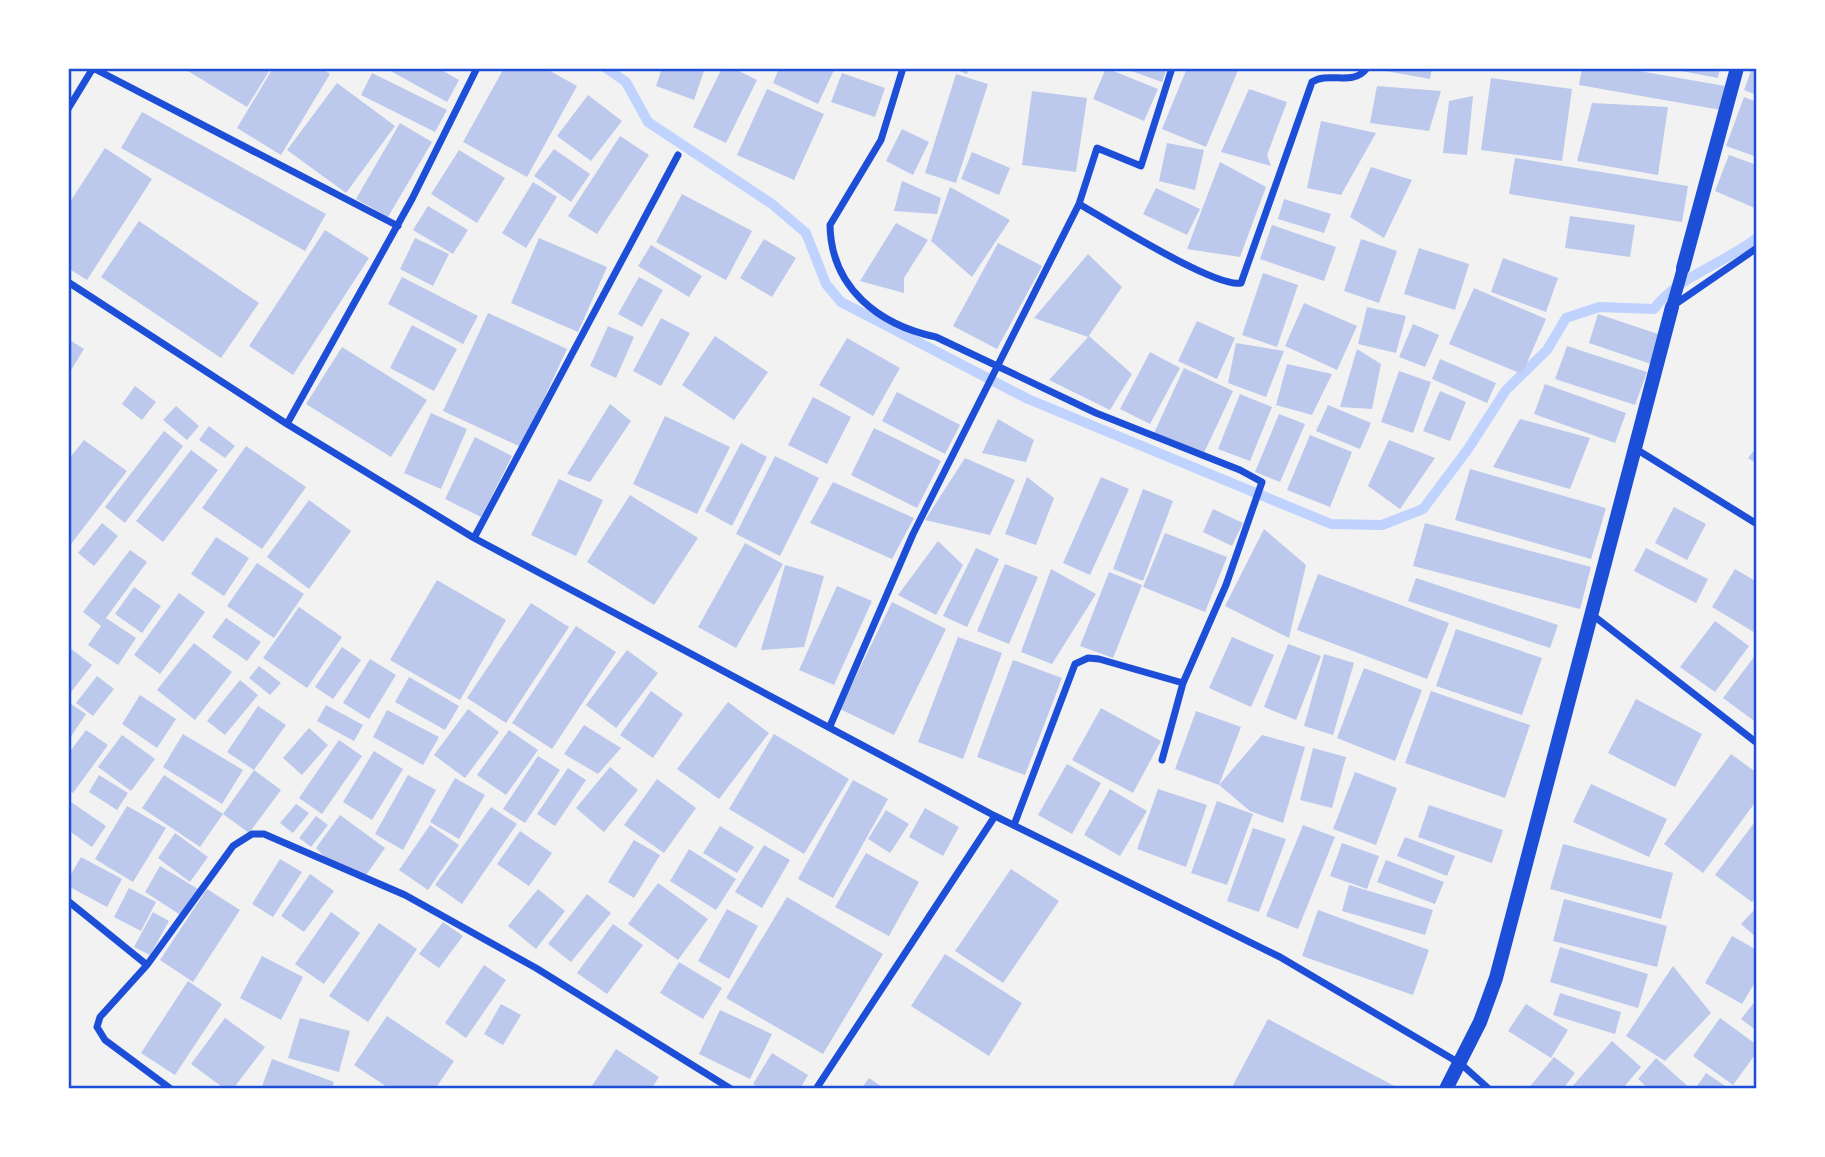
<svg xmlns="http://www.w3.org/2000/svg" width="1825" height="1157" viewBox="0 0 1825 1157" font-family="Overpass,sans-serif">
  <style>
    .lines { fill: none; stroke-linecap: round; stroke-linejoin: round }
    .stream { stroke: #bfd3fe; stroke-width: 10 }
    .building { fill: #bdc9ec }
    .minor { stroke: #1d4ed8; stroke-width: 7 }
    .tertiary { stroke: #1d4ed8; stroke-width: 12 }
    .secondary { stroke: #1d4ed8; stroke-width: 14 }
    .neatline { fill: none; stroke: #1d4ed8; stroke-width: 2.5 }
  </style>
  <rect width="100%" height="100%" fill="#f2f2f2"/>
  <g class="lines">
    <path class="stream" d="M606 68 626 82 648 122 772 204 806 233 826 284 841 302 1028 399 1331 524 1382 525 1423 509 1468 449 1506 390 1547 350 1566 318 1599 307 1654 309C1677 277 1725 263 1757 238"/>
  </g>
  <path class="building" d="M183 68H271L247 107Z
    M273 68H321L330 74 281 155 237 128Z
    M385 68H438L459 80 447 102Z
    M504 68H545L577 86 527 177 463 142Z
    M662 68H705L694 100 656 86Z
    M722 68H733L757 80 726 143 693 127Z
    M779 68H835L818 104 773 83Z
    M952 68H969L967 74Z
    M1106 68 1158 89 1144 121 1093 99Z
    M1123 68H1167L1162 82Z
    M1187 68H1239L1206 147 1162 129Z
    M1387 68H1432L1430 79 1386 71Z
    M1448 68H1494V71H1448Z
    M1582 68H1622L1725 86 1721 110 1579 85Z
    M1665 68H1720L1718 78Z
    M1752 68H1757V95L1744 90Z
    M372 73 447 110 435 132 361 95Z
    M842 73 885 88 875 117 831 102Z
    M956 74 988 84 956 183 925 173Z
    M1491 78 1572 89 1562 161 1481 150Z
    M337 83 395 126 346 193 287 150Z
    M1377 86 1441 91 1429 131 1370 123Z
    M767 89 824 114 794 180 737 155Z
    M1249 89 1287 102 1267 155 1271 166 1221 152Z
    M1032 91 1087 98 1076 172 1022 165Z
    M588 95 622 121 591 161 557 136Z
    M1473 96 1467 155 1443 153 1449 101Z
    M1744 97 1757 102V157L1726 146Z
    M1592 103 1668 107 1658 175 1577 161Z
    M142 112 326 214 305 251 121 148Z
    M1321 121 1376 133 1341 195 1307 188Z
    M400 123 432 142 388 217 356 199Z
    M902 129 929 142 913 175 886 161Z
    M620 136 649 155 597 234 568 216Z
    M1167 143 1204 150 1195 190 1159 181Z
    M105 148 152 179 87 280 68 268V205Z
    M554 149 590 174 571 202 534 176Z
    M459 150 505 178 477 223 431 194Z
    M972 152 1010 168 999 195 961 179Z
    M1729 155 1757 165V209L1715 191Z
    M1515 158 1688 186 1682 222 1509 194Z
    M1220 162 1266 187 1240 257 1187 249Z
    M1371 167 1412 180 1384 238 1350 217Z
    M902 181 941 198 937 214 894 211Z
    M533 182 557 197 526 248 502 233Z
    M950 187 1010 220 972 277 931 241Z
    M1156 188 1200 209 1187 235 1143 214Z
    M682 194 752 231 726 280 656 242Z
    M1284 199 1331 214 1324 233 1278 219Z
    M428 206 468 230 453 254 413 230Z
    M1570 216 1635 225 1630 257 1565 248Z
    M139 221 259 303 221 358 101 277Z
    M896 223 928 240 904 278V293L860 281Z
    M1272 225 1336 247 1324 281 1260 259Z
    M325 230 369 258 293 375 249 346Z
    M415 238 449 254 433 286 400 269Z
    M539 238 607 267 578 332 511 303Z
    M764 239 796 258 772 297 740 278Z
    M1361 239 1397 251 1379 303 1344 291Z
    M998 243 1042 266 997 349 953 326Z
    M651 245 702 276 689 297 638 266Z
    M1419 248 1469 264 1455 310 1404 294Z
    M1088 254 1122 287 1088 337 1034 318Z
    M1503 258 1558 278 1546 312 1491 292Z
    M1263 273 1298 285 1277 347 1242 335Z
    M402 277 478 316 463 344 388 304Z
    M639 277 663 290 642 327 618 314Z
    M1474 288 1546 319 1522 374 1449 344Z
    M1304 303 1357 326 1337 370 1285 346Z
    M1367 307 1406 316 1396 353 1358 344Z
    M488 313 567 349 521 447 443 411Z
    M1598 314 1661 335 1651 364 1589 343Z
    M661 318 690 333 661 386 633 371Z
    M1197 321 1235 338 1217 379 1178 361Z
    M1413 324 1439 335 1425 367 1399 357Z
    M412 325 457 349 434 391 390 368Z
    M608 326 634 337 616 378 590 366Z
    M715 336 768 372 734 420 682 385Z
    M1089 336 1132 374 1110 410 1049 380Z
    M847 338 900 368 873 416 819 385Z
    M68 339 84 349 68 375Z
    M1236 343 1284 351 1266 397 1228 383Z
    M1567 346 1647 372 1635 405 1555 379Z
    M342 347 427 400 391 457 306 404Z
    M1357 349 1381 364 1372 409 1340 407Z
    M1150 352 1180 368 1150 424 1120 409Z
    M1440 359 1496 383 1487 403 1432 379Z
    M1287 364 1332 374 1312 415 1276 405Z
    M1184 368 1233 391 1203 455 1154 433Z
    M1399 371 1431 382 1413 433 1381 422Z
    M1545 384 1626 413 1615 443 1534 414Z
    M135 386 156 402 142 420 122 404Z
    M1440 391 1466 402 1450 441 1423 431Z
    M897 392 960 425 945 454 882 421Z
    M1240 394 1272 407 1250 461 1218 449Z
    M813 397 851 417 827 464 788 445Z
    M610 404 631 421 590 482 567 474Z
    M1328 405 1371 423 1360 449 1316 431Z
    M176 406 199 426 187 440 163 420Z
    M431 413 467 429 441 489 404 473Z
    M1279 414 1305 424 1280 482 1255 472Z
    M665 416 730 447 697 514 633 484Z
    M998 419 1034 440 1026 462 982 453Z
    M1520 419 1590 438 1570 489 1493 467Z
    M209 426 235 446 225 458 199 440Z
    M874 428 941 461 917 508 851 475Z
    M164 431 183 446 125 523 105 507Z
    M1310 435 1352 452 1330 507 1287 490Z
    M475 437 512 456 481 517 445 499Z
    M84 440 127 471 68 548V460Z
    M1389 440 1435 458 1400 509 1368 486Z
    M741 443 767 457 732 526 705 511Z
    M246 446 306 487 262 549 202 508Z
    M1757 447V464L1748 458Z
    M191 450 218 470 163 542 136 521Z
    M775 456 819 478 780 556 736 534Z
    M965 458 1015 480 990 535 925 520Z
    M1470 469 1606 508 1591 559 1455 520Z
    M1027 477 1054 498 1036 545 1005 534Z
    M1101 477 1129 489 1090 575 1063 563Z
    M559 479 603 500 576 556 531 535Z
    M833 482 914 518 892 559 810 523Z
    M1143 489 1173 501 1143 581 1113 569Z
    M630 495 698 538 654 605 587 562Z
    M309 500 351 531 309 589 267 557Z
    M1674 507 1706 524 1687 560 1655 543Z
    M1213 509 1243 523 1232 546 1203 532Z
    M102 523 118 536 94 566 78 553Z
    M1425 523 1591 567 1580 609 1413 566Z
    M1264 529 1306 565 1289 638 1225 606Z
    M1165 533 1227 557 1205 612 1143 587Z
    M216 537 249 558 224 596 191 574Z
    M938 541 963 565 936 615 898 595Z
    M745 543 783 564 736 648 698 627Z
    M976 548 999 559 967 627 943 616Z
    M1646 548 1708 579 1696 603 1634 571Z
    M130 550 147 562 106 618 136 638 118 665 88 645 101 626 83 612Z
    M257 563 304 594 274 638 227 606Z
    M1005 564 1038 577 1009 644 977 631Z
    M785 565 824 576 804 647 761 650Z
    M1051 569 1096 594 1052 664 1021 652Z
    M1735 569 1757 582V634L1712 607Z
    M1109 572 1142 585 1113 658 1080 646Z
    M1318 574 1449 623 1427 679 1297 630Z
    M1416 578 1558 625 1550 648 1408 601Z
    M437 580 506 620 460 700 390 660Z
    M837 586 872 601 834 685 799 670Z
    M134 587 161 606 142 633 115 614Z
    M179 593 205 612 160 674 134 655Z
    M892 602 946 629 894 735 840 709Z
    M531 603 569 627 506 723 467 698Z
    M299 607 342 637 307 688 263 658Z
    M226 618 261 642 247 661 212 637Z
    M1715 621 1749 646 1715 692 1680 667Z
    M576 626 616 652 552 749 512 723Z
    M1456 629 1542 658 1522 715 1436 686Z
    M958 637 1002 653 963 759 918 742Z
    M1232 637 1274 655 1251 707 1209 688Z
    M194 643 232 672 195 720 157 690Z
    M1288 644 1321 656 1296 720 1264 707Z
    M342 647 361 660 333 699 315 687Z
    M70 648 92 665 68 696V650Z
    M627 650 658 673 616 728 586 705Z
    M1757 653V723L1723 698Z
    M1324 654 1354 663 1333 735 1304 726Z
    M370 659 396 675 369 719 343 703Z
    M1013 660 1062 678 1025 775 977 757Z
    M259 666 281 683 270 695 249 678Z
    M1364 668 1422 690 1395 761 1337 738Z
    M97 676 114 689 93 716 76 703Z
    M409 677 459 706 445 730 395 702Z
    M240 680 258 695 225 735 207 721Z
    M651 691 683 714 653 758 620 735Z
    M1431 691 1530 725 1505 798 1405 763Z
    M140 695 176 719 157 748 122 724Z
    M1636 699 1702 734 1675 787 1608 753Z
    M68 702 86 714 68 741Z
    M728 702 769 733 719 799 677 769Z
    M326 705 363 725 354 741 317 721Z
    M258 706 286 725 254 770 227 752Z
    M1101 708 1161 741 1133 793 1072 760Z
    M468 709 499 732 465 778 434 755Z
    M387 710 439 737 423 765 373 737Z
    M1196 711 1241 727 1219 785 1262 735 1305 747 1283 823 1250 811 1219 785 1175 769Z
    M584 725 621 748 598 774 564 754Z
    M309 728 328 745 302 775 283 758Z
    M86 730 108 745 73 793 68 790V754Z
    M509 730 538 750 506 795 477 775Z
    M183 734 243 770 222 804 163 767Z
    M774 734 849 779 804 854 729 809Z
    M122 735 155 759 131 791 98 767Z
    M339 740 362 756 322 814 299 798Z
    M1313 748 1346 757 1332 808 1300 800Z
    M374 751 403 769 372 820 343 802Z
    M1731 754 1757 773V800L1703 873 1664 844Z
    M538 756 560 770 525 823 503 809Z
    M1067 764 1101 783 1072 834 1038 815Z
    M610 767 638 790 604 832 576 808Z
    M568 768 586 780 555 826 537 814Z
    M254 770 281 790 249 833 223 814Z
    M1355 772 1397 788 1376 845 1333 829Z
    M99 775 128 793 117 810 89 792Z
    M164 775 223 814 200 847 142 808Z
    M408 775 436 790 403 850 375 834Z
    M455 778 485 795 459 839 430 822Z
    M657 779 696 808 664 853 624 825Z
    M853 780 888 799 833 898 798 879Z
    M1591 784 1667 819 1649 857 1573 822Z
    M1110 789 1147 811 1120 856 1084 835Z
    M1158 789 1207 805 1186 867 1137 849Z
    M68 800 106 826 92 847 68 830Z
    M1217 801 1253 814 1227 885 1191 873Z
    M296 804 309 813 293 833 280 823Z
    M1429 805 1503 830 1492 863 1418 837Z
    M127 806 166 828 133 882 95 859Z
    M491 807 517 824 462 904 435 885Z
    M925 808 959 827 943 856 909 837Z
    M886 810 909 824 890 853 868 839Z
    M340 815 385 848 362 881 331 864 316 848Z
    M316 816 328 825 311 847 299 838Z
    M1757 819V896L1752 902 1715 875Z
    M430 825 459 845 428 890 399 870Z
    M1303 825 1335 837 1298 929 1266 916Z
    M720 826 754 847 737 873 703 853Z
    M1253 828 1286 839 1259 912 1227 901Z
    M520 831 552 853 529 886 497 864Z
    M175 833 208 857 190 882 158 858Z
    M1405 837 1455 856 1447 876 1397 856Z
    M634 840 660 855 634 898 608 882Z
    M1342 843 1379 856 1367 889 1330 876Z
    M1563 844 1673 873 1661 919 1550 889Z
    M764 845 790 860 762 908 735 892Z
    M689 849 736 879 716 910 670 881Z
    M866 853 919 882 889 936 835 907Z
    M81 857 122 879 107 907 68 886V879Z
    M280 859 302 872 273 917 252 904Z
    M1386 860 1444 882 1435 904 1377 882Z
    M160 866 198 889 182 916 145 892Z
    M1011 869 1059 901 1003 983 955 951Z
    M310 874 334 891 304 932 281 916Z
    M658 883 708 919 678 960 628 924Z
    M1349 885 1433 910 1425 935 1342 911Z
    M129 888 156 902 141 931 114 917Z
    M207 889 240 910 193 982 160 960Z
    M538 889 565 911 536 949 508 926Z
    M587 894 611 913 571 962 548 944Z
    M787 897 883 954 823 1054 726 998Z
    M1564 899 1667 926 1657 967 1553 941Z
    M1757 907V938L1741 924Z
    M727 909 758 926 729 979 698 961Z
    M1318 910 1429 950 1413 995 1302 956Z
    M153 912 169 921 150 955 134 947Z
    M331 912 360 933 324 984 295 964Z
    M443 922 463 936 439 968 419 954Z
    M379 923 417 949 368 1022 329 996Z
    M613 924 643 945 607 994 577 973Z
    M1732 936 1757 950V979L1742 1004 1705 983Z
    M1560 947 1648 974 1638 1008 1550 982Z
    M945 954 1022 1003 989 1056 911 1006Z
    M262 956 303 977 281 1020 240 998Z
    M679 962 722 988 703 1019 660 993Z
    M484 965 506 980 466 1038 445 1023Z
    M1673 966 1711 1013 1665 1061 1626 1036Z
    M188 981 222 1004 175 1075 141 1053Z
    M1560 993 1621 1012 1615 1034 1553 1015Z
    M1757 999V1031L1741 1019Z
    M501 1004 521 1015 503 1045 484 1034Z
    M1526 1004 1568 1030 1551 1058 1508 1031Z
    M720 1010 772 1034 750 1079 699 1054Z
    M387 1016 454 1061 435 1089H390L354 1065Z
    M225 1018 265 1047 233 1089H225L191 1064Z
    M300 1018 350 1031 339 1072 288 1058Z
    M1720 1018 1757 1045V1052L1733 1085 1693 1056Z
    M1268 1019 1400 1089H1231Z
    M1612 1041 1641 1067 1622 1089H1570Z
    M616 1049 659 1077 651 1089H590Z
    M772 1053 808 1075 800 1089H762L753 1084Z
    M1554 1057 1575 1073 1563 1089H1528Z
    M1656 1058 1691 1089H1649L1638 1079Z
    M272 1059 334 1082 332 1089H261Z
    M1706 1073 1730 1089H1695Z
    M869 1078 885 1089H861Z"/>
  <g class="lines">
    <path class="minor" d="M93 68 398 226
      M903 68 881 140 830 225C831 288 879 325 936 337L1096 413 1240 470 1262 482 1226 585 1183 683 1099 659 1088 658 1075 664 1014 825
      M68 109 93 68
      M1079 204C1107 220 1215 288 1241 283L1312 82C1329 71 1353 87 1367 68
      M68 282 287 424 474 538 995 816 1280 957 1461 1064 1489 1089
      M1674 305 1757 248
      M287 424 412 199 477 68
      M1636 449 1757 524
      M474 538 678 155
      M1590 613 1757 743
      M830 726 913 534 1079 204 1097 148 1141 166 1172 68
      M1162 760 1183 683
      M68 901 147 965 100 1017 97 1027 105 1040 171 1089
      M147 965 233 846 252 834H264L405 895 536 968 731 1089
      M816 1089 995 816"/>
    <path class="tertiary" d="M1672 307 1683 268"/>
    <path class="secondary" d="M1683 268 1737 68
      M1446 1089 1480 1022 1496 978 1672 307"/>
  </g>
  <rect width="1825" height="1157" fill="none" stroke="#ffffff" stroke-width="140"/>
  <rect x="70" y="70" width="1685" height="1017" class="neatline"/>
</svg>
